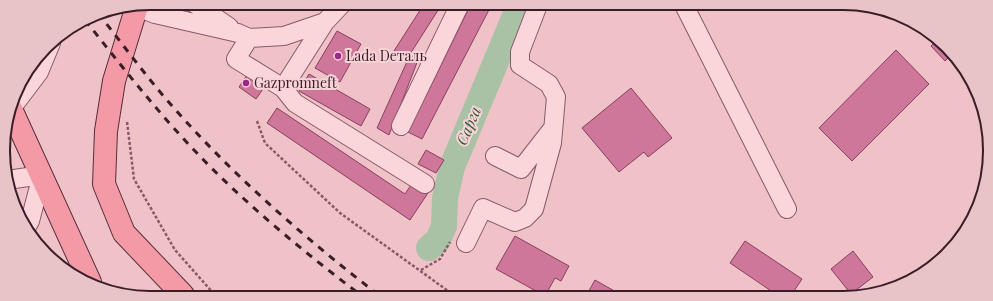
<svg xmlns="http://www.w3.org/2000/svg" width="993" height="301" viewBox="0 0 993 301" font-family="'Playfair Display',serif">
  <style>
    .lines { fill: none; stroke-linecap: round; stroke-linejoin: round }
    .river { stroke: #a9c2a5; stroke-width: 26 }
    .building { fill: #cf779b; stroke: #8a3e5f }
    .minor-casing { stroke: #8a5967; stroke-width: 20 }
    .major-casing { stroke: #582d3d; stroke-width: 24 }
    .path { stroke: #8a5967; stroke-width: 2.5; stroke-dasharray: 3 2; stroke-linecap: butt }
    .minor { stroke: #fad6db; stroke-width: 18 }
    .major { stroke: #f499a6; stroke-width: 22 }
    .rail { stroke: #391d27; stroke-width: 3; stroke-dasharray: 7 7; stroke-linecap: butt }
    .poi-dot { fill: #9b2788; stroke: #f7d2d7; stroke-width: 1.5 }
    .labels { text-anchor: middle; stroke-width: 4; stroke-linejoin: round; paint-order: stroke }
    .poi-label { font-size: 14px; fill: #391d27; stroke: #f7d2d7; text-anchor: start }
    .water-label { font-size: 15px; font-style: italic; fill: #2c5a31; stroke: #f7d2d7 }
    .rim { fill: none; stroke: #391d27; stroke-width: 2 }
  </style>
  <rect width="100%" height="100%" fill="#efc2c8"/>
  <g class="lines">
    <path class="river" d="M429 248 438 240 444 226 445 198 452 167 520 4"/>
  </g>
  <path class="building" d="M424 4H442L405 62 392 54Z
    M471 4H492L422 139 408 132Z
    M337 31 361 44 340 82 315 68Z
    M937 40 951 55 945 61 931 46Z
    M896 50 929 84 852 161 819 128Z
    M410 55 418 60 389 135 377 128Z
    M255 63 273 75 256 99 239 87Z
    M309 74 370 109 361 126 299 91Z
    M631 88 672 138 648 157 644 152 619 172 582 128Z
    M277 108 405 194 413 182 428 193 410 220 267 123Z
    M426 150 444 160 436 173 418 164Z
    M515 236 569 266 561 281 555 278 545 296 496 269Z
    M745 241 802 279 790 297H780L730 263Z
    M853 251 873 277 851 294 831 269Z
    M595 280 618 293 616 296H586Z"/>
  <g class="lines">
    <defs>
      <path id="minor" d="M194 3 229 27
        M686 5 685 7 787 209
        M137 7 155 14 238 33 249 38 284 36 325 22 342 4
        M249 38 236 59 283 88 295 103 425 184
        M283 88 325 22
        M11 109 39 72 51 43
        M401 126 460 4
        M495 156 521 169 553 128
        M7 180 42 175 30 221 26 228
        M466 243 483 208 515 222 525 218 534 209 552 143 556 97 549 84 520 65V52L538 5"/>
      <path id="major" d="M137 6 114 81 106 131 104 184 124 233 183 295
        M11 109 90 282"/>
    </defs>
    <use href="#minor" class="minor-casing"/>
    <use href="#major" class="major-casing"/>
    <path class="path" d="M257 121 265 143 340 213 455 296
      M127 122 134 179 175 250 215 295
      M421 270 440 259 450 242"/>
    <use href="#minor" class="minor"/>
    <use href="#major" class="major"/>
    <path class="rail" d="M98 13C121 42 142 71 166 99 229 172 303 237 380 296
      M85 20C120 64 155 109 194 150 243 202 305 253 362 296"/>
  </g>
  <g class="poi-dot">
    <circle cx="338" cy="56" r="4"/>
    <circle cx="246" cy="83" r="4"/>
  </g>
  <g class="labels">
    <g class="poi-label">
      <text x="346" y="61">Lada Dеталь</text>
      <text x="254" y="88">Gazpromneft</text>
    </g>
    <g class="water-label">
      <text transform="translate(469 126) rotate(-67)" y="5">Сарга</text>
    </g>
  </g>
  <path d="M0 0H993V301H0ZM150 10H843A140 140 0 0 1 983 150V151A140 140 0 0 1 843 291H150A140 140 0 0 1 10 151V150A140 140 0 0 1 150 10Z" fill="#e8c4c9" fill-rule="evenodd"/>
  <path class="rim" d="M150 10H843A140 140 0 0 1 983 150V151A140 140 0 0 1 843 291H150A140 140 0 0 1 10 151V150A140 140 0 0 1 150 10Z"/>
</svg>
